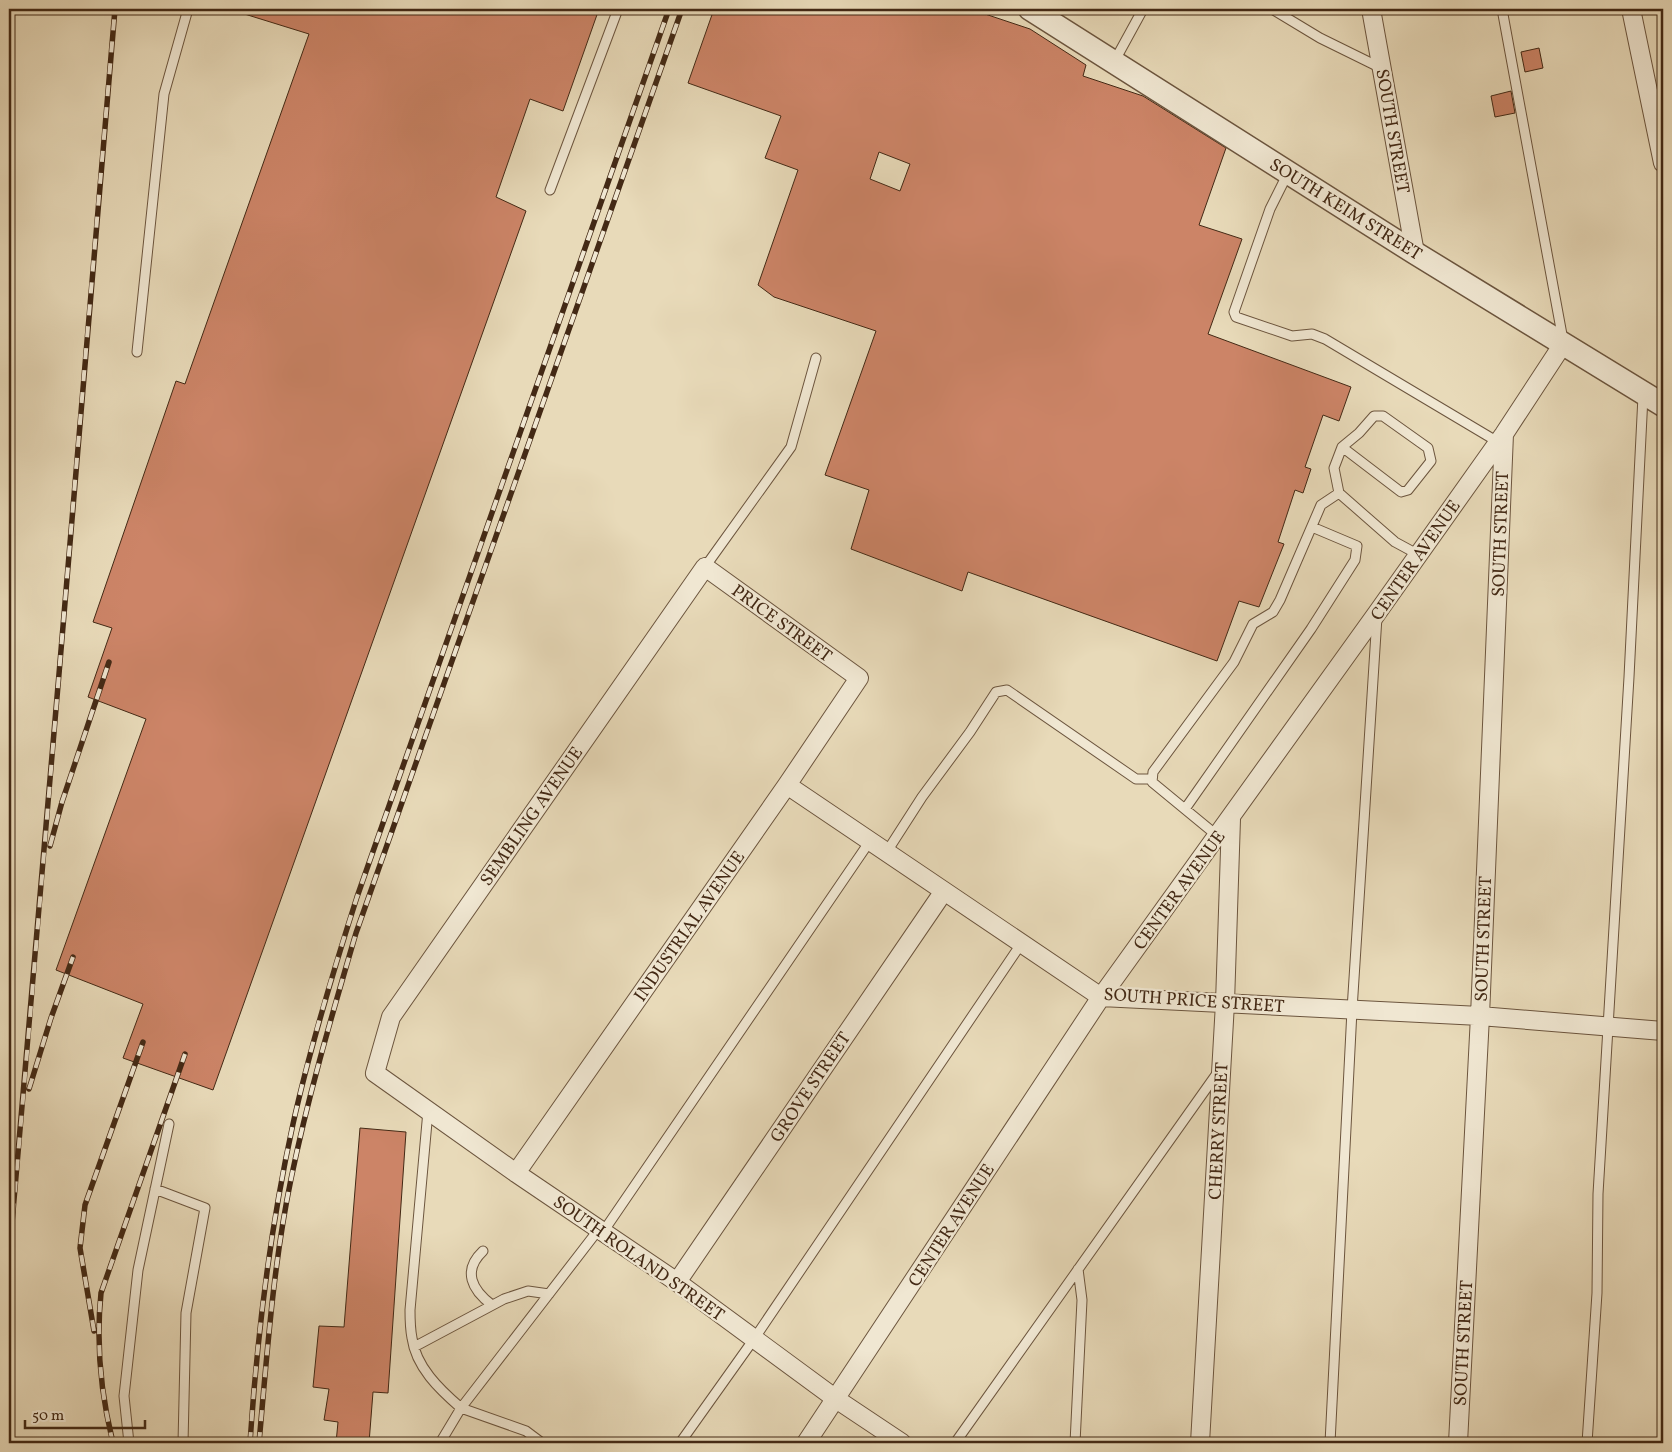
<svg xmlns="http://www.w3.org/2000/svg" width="1672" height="1452" viewBox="0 0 1672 1452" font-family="Vollkorn,serif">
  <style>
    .building { fill: #cc8467; stroke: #432915; fill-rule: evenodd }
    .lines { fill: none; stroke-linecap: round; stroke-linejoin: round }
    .service-casing { stroke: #6c553e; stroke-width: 11 }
    .minor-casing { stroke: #6c553e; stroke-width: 20 }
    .tertiary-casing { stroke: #6c553e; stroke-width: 25 }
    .service { stroke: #f0e7d2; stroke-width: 9 }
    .minor { stroke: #f0e7d2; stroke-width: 18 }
    .tertiary { stroke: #f0e7d2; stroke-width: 22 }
    .rail-casing { stroke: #432915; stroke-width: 5.5 }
    .rail { stroke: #f0e7d2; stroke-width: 4; stroke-dasharray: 11; stroke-linecap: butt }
    .labels { text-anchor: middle; stroke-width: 4.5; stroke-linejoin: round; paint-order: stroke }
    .street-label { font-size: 18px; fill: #432915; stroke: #f0e7d2 }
  </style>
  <rect width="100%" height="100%" fill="#e8dab9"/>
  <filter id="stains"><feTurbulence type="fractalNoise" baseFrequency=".004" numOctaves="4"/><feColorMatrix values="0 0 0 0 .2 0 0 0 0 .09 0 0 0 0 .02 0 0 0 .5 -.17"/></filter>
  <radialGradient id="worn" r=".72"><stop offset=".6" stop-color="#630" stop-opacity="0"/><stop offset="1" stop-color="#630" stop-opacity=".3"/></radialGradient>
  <path class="building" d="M239 9H599L563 111 530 99 496 197 526 211 213 1090 123 1058 143 1004 56 970 146 719 88 697 112 628 93 622 176 381 185 384 309 34 238 12Z
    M714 9H970L1030 29 1086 65 1083 76 1143 96 1226 148 1199 225 1242 239 1208 334 1351 387 1339 421 1323 415 1305 467 1311 469 1303 493 1295 490 1278 542 1284 544 1259 607 1239 601 1217 661 968 572 962 591 851 549 869 490 825 475 876 331 774 297 758 285 798 170 765 158 781 116 688 83ZM879 152 910 164 900 191 870 179Z
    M1539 48 1543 68 1525 72 1521 52Z
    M1511 91 1515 113 1495 117 1491 96Z
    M360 1128 406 1132 388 1393 373 1392 369 1443H336L338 1422 324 1420 329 1389 313 1387 319 1326 344 1327Z"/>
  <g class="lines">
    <defs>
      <path id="service" d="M1272 9 1320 38 1381 68
        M1502 9 1563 340
        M1114 62 1143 9
        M1288 173 1270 209 1234 312 1236 317 1292 336 1312 334 1325 339 1498 442
        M550 190 618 9
        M137 352 164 94 188 9
        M1342 447 1401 492 1408 490 1431 461 1428 448 1383 416H1374L1359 433 1342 447 1334 468 1339 493 1395 542 1419 555
        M705 567 791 447 816 358
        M1185 809 1311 629 1355 560 1357 546 1312 527
        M1220 838 1152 782 1153 772 1234 662 1253 624 1273 612 1280 600 1321 505 1339 493
        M886 853 922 797 970 732 996 692 1007 690 1136 779H1152
        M428 1111 410 1310C410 1319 410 1328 412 1338 416 1367 439 1389 461 1408L599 1229
        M155 1189 205 1208 186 1313 183 1443
        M603 1232 870 841
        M483 1251C462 1271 472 1290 492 1305
        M414 1347 504 1299 528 1291 549 1294
        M129 1443 124 1396 138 1270 169 1124
        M440 1443 461 1408 526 1431 542 1443
        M680 1443 754 1339 1021 944
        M955 1443 1218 1072
        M1075 1443 1082 1300 1078 1269
        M1330 1443 1352 1010 1377 617
        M1587 1443 1597 1293 1598 1194 1629 677 1643 396"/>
      <path id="minor" d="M1371 9 1415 253
        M1631 9 1663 163
        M787 785 1101 997 1480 1016 1663 1031
        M516 1173 787 785 859 678 705 567 391 1017 375 1073 516 1173 677 1282 836 1399 902 1443
        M677 1282 944 891
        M806 1443 1101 997 1377 613 1504 434 1563 344
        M1200 1443 1225 1003 1231 819
        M1458 1443 1480 1016 1504 434"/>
      <path id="tertiary" d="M1030 9 1415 253 1663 405"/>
    </defs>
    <use href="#service" class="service-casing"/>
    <use href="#minor" class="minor-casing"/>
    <use href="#tertiary" class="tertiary-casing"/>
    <use href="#service" class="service"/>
    <use href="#minor" class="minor"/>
    <use href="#tertiary" class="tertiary"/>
    <defs>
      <path id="rail" d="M50 846 62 802 109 662
        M29 1089 51 1018 73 957
        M9 1258C46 842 79 425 115 9
        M94 1331 80 1248 85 1205 143 1042
        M113 1443C101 1395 96 1342 101 1293L185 1054
        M250 1443C257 1336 270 1229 293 1124 310 1047 333 972 357 897L669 9
        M259 1443C267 1355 273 1266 291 1179 308 1096 332 1015 356 933L682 9"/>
    </defs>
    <use href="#rail" class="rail-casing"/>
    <use href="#rail" class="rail"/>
  </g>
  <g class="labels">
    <g class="street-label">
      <text transform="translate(1393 131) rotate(80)" y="6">SOUTH STREET</text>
      <text transform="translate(1346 209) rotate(32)" y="6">SOUTH KEIM STREET</text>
      <text transform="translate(1500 534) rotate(-88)" y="6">SOUTH STREET</text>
      <text transform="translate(1415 560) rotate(-55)" y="6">CENTER AVENUE</text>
      <text transform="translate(782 623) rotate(36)" y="6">PRICE STREET</text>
      <text transform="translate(531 816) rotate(-55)" y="6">SEMBLING AVENUE</text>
      <text transform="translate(1179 890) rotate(-54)" y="6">CENTER AVENUE</text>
      <text transform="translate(689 926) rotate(-55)" y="6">INDUSTRIAL AVENUE</text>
      <text transform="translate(1483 939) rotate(-88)" y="6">SOUTH STREET</text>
      <text transform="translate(1194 1000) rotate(4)" y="6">SOUTH PRICE STREET</text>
      <text transform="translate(810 1087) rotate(-56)" y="6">GROVE STREET</text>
      <text transform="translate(1218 1131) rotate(-87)" y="6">CHERRY STREET</text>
      <text transform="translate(951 1225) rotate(-57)" y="6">CENTER AVENUE</text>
      <text transform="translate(639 1258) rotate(35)" y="6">SOUTH ROLAND STREET</text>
      <text transform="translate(1463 1343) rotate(-87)" y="6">SOUTH STREET</text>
    </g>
  </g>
  <rect width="1672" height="1452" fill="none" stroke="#e8dab9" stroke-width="30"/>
  <rect x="10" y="10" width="1652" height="1432" fill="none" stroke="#432915" stroke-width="2.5"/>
  <rect x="15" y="15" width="1642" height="1422" fill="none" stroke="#432915"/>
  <path d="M25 1420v8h120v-8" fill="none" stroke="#432915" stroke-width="2.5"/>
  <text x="32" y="1420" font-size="15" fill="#432915" stroke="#f0e7d2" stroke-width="4" paint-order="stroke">50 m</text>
  <rect width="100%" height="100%" filter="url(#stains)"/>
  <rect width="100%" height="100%" fill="url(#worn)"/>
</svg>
